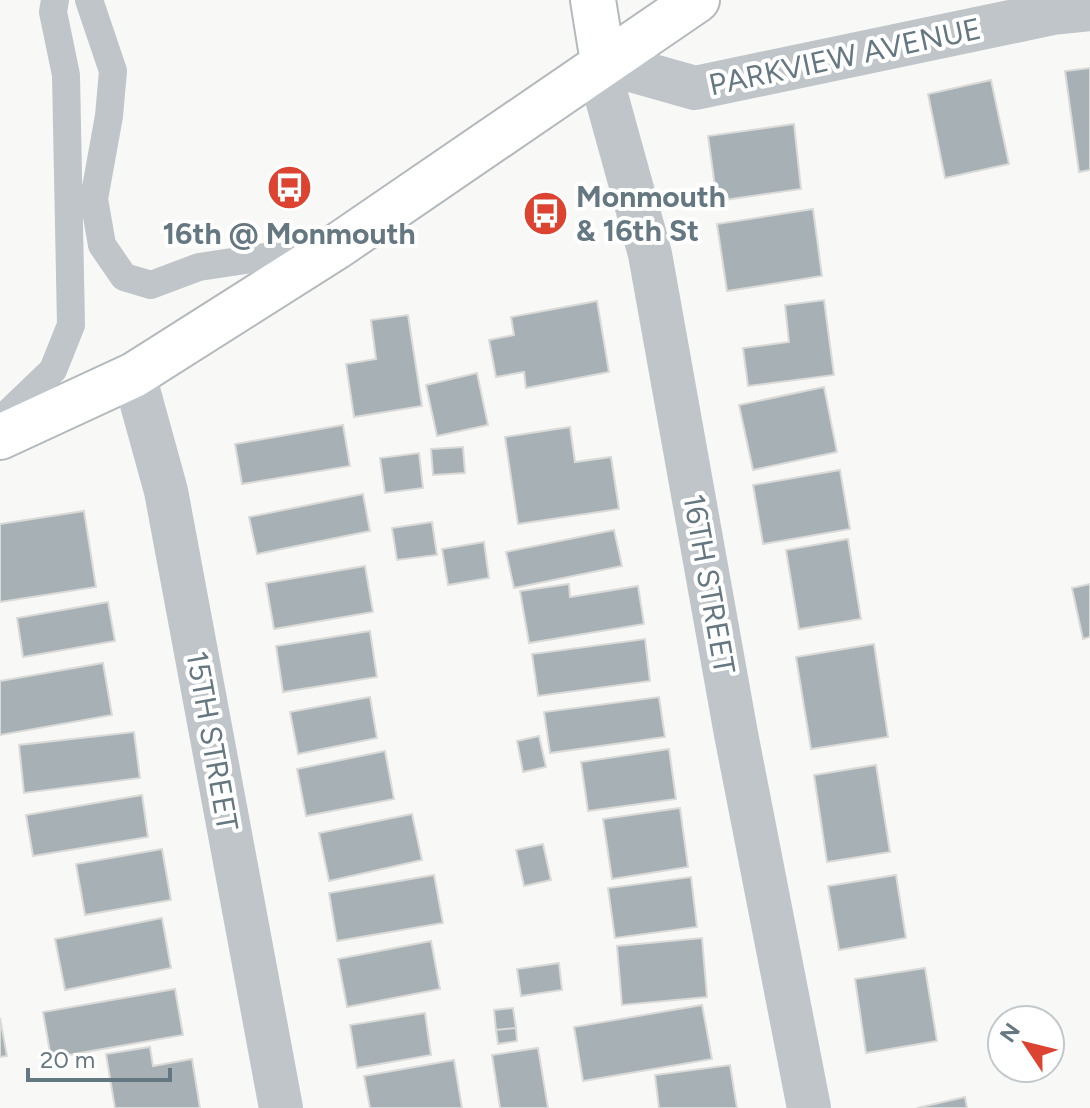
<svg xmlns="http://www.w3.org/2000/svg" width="1090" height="1108" viewBox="0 0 1090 1108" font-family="Figtree,sans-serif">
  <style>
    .building { fill: #a7b1b5; stroke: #dadad8; stroke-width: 2 }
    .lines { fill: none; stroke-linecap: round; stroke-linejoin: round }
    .primary-casing { stroke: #b3b9bc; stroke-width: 48 }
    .service { stroke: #bfc5c8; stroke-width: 28 }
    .minor { stroke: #bfc5c8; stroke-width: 44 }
    .tertiary { stroke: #bfc5c8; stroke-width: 44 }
    .primary { stroke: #fff; stroke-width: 44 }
    .labels { text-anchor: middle; stroke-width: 8; stroke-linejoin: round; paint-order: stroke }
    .street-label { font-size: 30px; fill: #657780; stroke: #fff }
    .poi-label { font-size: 30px; font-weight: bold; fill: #657780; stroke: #fff; text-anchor: start }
  </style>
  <rect width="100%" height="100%" fill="#f8f8f6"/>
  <path class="building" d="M1090 68V170L1079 172 1065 71Z
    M991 80 1009 164 945 178 928 94Z
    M794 124 801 189 717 201 708 136Z
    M813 209 822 276 727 291 717 224Z
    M824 300 834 375 748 386 743 348 789 342 785 305Z
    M597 301 609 372 526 388 524 372 496 377 489 340 514 335 511 317Z
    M408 315 422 406 354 417 346 364 376 359 371 320Z
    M477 373 488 425 437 436 426 385Z
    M824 387 837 452 753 470 739 405Z
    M343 425 350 466 242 484 235 444Z
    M570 427 575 462 611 457 619 509 518 524 505 437Z
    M463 447 465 473 433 475 431 449Z
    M419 453 423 488 385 493 380 458Z
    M840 470 850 529 763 544 753 485Z
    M363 494 370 531 257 554 249 517Z
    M84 511 96 587 0 602V524Z
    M432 522 437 555 397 560 392 528Z
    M614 530 622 566 514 588 506 552Z
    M848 539 861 619 799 629 786 550Z
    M484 542 489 578 448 585 442 549Z
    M365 566 373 612 274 629 266 583Z
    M569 584 570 597 638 586 644 624 529 643 520 591Z
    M1090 584V637L1083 639 1072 588Z
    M108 602 115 641 23 657 17 618Z
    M370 631 377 677 283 692 276 646Z
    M645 639 650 681 538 696 532 654Z
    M874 644 888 737 811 749 796 657Z
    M103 663 112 715 0 735V681Z
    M370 697 377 738 298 754 290 712Z
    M659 697 665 737 550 753 544 712Z
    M134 732 140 778 24 793 19 745Z
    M539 736 546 767 523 772 517 741Z
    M669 749 676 799 588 811 581 762Z
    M385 751 394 799 306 816 297 769Z
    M876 765 890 852 827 862 814 775Z
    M142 795 148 837 33 856 26 815Z
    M680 808 688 867 612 879 603 819Z
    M412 814 422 860 329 881 319 833Z
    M543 844 551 880 524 886 516 850Z
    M162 849 171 900 85 915 76 864Z
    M434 875 443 923 337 941 329 893Z
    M896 875 906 938 839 950 828 886Z
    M691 877 697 927 615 938 608 888Z
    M162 918 171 968 65 990 55 939Z
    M702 938 707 997 622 1005 617 946Z
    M431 941 440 989 347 1007 338 959Z
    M559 963 562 990 521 996 517 969Z
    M925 968 937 1041 866 1053 855 979Z
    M175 989 183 1035 51 1058 43 1012Z
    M702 1005 712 1059 583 1081 574 1027Z
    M513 1008 516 1028 496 1030 494 1010Z
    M425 1013 431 1055 357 1068 350 1025Z
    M0 1018 7 1056 0 1057Z
    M516 1028 517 1041 498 1044 496 1030Z
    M150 1047 153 1066 192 1059 200 1108H115L106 1054Z
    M538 1048 548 1108H500L492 1055Z
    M454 1060 462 1108H370L364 1076Z
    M730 1065 737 1108H659L655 1075Z
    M965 1097 967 1108H917Z"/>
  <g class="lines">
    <defs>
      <path id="primary" d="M593 0 603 62
        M0 437 134 375 336 247 697 0"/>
    </defs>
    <use href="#primary" class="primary-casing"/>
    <path class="service" d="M89 0 113 71 109 116 94 199 102 245 124 277 151 285 199 267 319 249
      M0 421 53 370 71 325 66 75 53 12 55 0"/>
    <path class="minor" d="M603 62 695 88 1053 13 1090 9"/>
    <path class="tertiary" d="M603 62 601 77 650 254 736 734 809 1108
      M134 375 166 491 281 1108"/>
    <use href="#primary" class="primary"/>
  </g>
  <defs>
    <symbol id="bus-disc" viewBox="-11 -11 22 22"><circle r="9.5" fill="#dd4331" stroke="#fff"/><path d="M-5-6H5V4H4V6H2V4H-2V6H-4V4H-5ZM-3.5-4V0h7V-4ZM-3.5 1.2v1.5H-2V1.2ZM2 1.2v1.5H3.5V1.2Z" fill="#fff"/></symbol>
  </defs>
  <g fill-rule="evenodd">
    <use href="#bus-disc" x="264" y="162" width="51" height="51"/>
    <use href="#bus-disc" x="520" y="188" width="51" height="51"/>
  </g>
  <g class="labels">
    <g class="street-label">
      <text transform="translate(845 57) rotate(-12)" y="10">PARKVIEW AVENUE</text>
      <text transform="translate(709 584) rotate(80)" y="10">16TH STREET</text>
      <text transform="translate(212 741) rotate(80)" y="10">15TH STREET</text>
    </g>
    <g class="poi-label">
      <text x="576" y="207">Monmouth<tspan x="576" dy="34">&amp; 16th St</tspan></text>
      <text x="289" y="244" text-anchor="middle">16th @ Monmouth</text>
    </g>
  </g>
  <g transform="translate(1026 1044) rotate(305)"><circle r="38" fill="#ffffff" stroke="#c1c9cc" stroke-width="2"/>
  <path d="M0-6L14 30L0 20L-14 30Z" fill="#dd4331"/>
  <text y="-12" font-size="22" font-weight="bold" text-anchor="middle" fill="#657780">N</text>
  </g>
  <path d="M28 1068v12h142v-12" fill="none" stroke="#657780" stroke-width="4"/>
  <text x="40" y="1068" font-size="24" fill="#657780" stroke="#ffffff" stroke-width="6" paint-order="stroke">20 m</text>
</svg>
